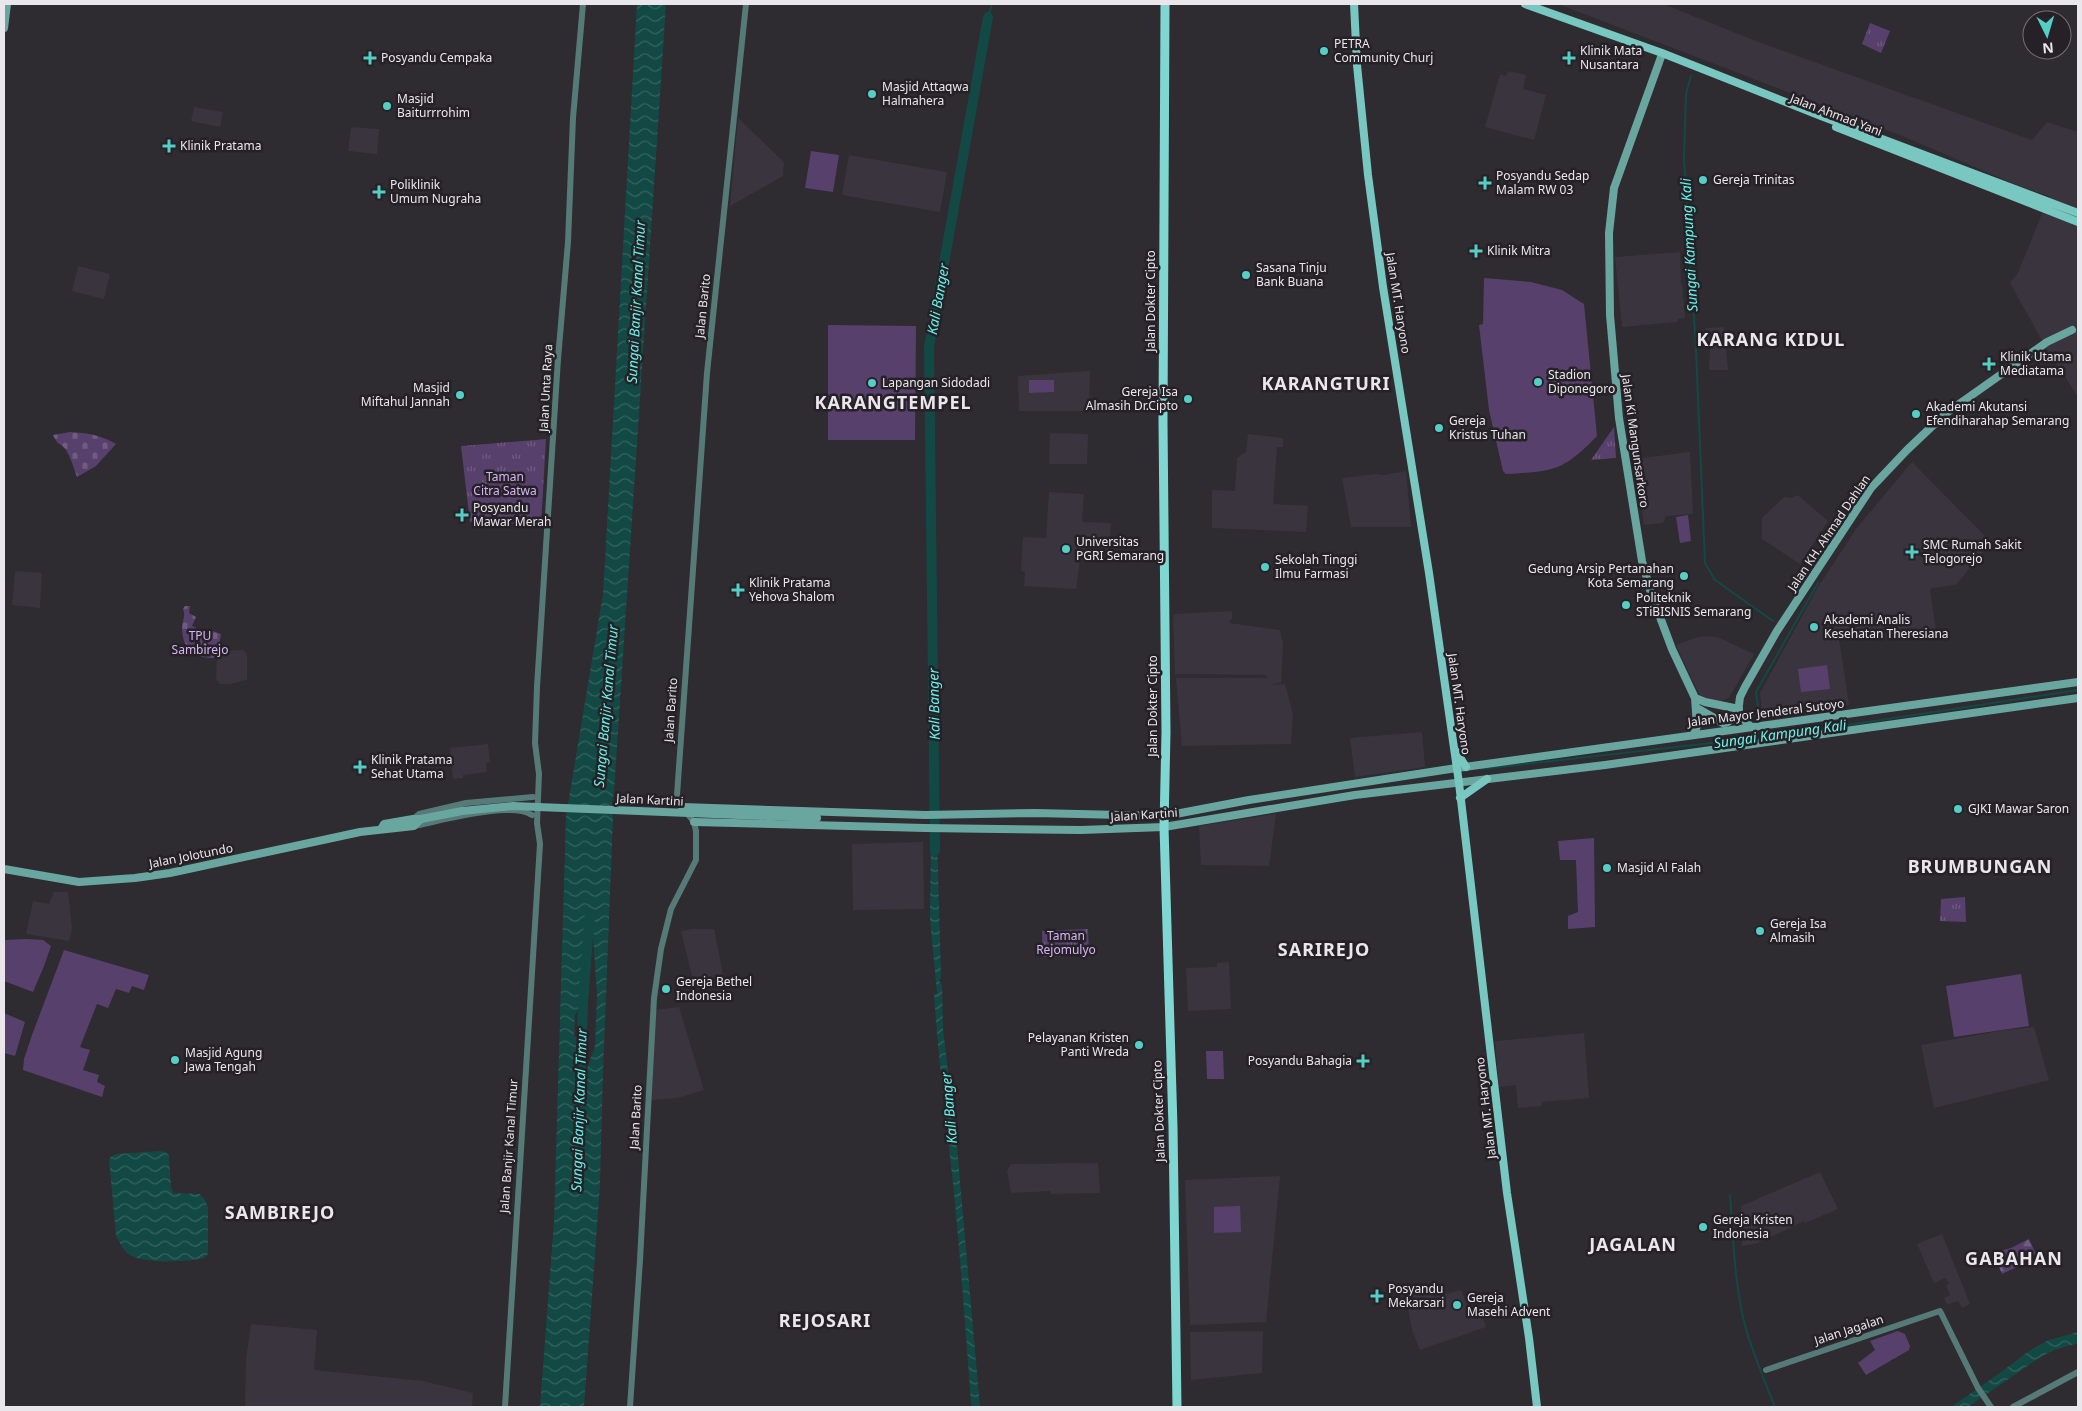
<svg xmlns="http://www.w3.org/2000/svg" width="2082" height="1411" viewBox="0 0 2082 1411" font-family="'Noto Sans',sans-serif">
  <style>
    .built { fill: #3a343f }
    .green { fill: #58406c }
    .forest { fill: url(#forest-firs) }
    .cemetery { fill: url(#cemetery-stones) }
    .park { fill: url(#park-tufts) }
    .water { fill: url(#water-waves); fill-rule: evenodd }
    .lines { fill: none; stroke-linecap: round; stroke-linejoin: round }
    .stream { stroke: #134945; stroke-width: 2 }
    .river { stroke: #134945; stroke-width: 10 }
    .tertiary { stroke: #567a77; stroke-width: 6 }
    .secondary { stroke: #6aa6a0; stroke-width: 8 }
    .primary { stroke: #79c7c1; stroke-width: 8 }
    .trunk { stroke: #80d6d0; stroke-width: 9 }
    .secondary-bridge { stroke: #6aa6a0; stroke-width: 8 }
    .poi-dot { fill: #55cec5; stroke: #252127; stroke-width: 2 }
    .labels { text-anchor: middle; stroke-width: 5; stroke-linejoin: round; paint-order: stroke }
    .poi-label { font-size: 12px; fill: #e9e7eb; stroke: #252127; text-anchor: start }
    .street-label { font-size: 12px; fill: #e9e7eb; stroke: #252127 }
    .park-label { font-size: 12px; fill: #d7b4f5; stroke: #252127 }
    .water-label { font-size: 14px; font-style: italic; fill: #66f3e9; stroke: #252127 }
    .district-label { font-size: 18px; font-weight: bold; letter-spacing: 1px; fill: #e9e7eb; stroke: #252127 }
  </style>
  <defs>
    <pattern id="forest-firs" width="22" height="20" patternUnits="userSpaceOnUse" patternTransform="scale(1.25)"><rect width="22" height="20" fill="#58406c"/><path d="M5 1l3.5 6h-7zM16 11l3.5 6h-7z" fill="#705c81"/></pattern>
    <pattern id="cemetery-stones" width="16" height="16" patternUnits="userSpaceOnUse" patternTransform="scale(1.25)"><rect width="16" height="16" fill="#58406c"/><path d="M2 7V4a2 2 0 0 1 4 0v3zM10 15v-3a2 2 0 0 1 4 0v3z" fill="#705c81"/></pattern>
    <pattern id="park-tufts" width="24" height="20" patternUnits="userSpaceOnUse" patternTransform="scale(1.25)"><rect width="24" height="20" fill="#58406c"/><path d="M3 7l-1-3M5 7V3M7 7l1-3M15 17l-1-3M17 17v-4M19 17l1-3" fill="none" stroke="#705c81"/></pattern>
    <pattern id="water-waves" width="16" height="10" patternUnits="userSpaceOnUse" patternTransform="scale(1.25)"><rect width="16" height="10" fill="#134945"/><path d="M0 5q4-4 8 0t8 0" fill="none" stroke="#356360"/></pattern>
  </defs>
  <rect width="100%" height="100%" fill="#2e2b31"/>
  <path class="built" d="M1558 4H1663L1761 43 2032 140 2047 122 2078 132V397L2049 353 2010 283 2018 273 2049 196 2019 186 1905 137Z
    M1508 71 1526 75 1523 89 1546 95 1534 140 1485 127 1500 74 1506 76Z
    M194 107 223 112 220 127 191 121Z
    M738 118 784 162 783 176 730 206Z
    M351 127 379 129 377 154 348 151Z
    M849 155 947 172 940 212 842 195Z
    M1680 252 1681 284 1622 289 1682 284 1685 318 1678 319V322L1622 327 1615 257Z
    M78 266 110 274 104 299 72 291Z
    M1724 327 1728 370H1709L1710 348 1706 346V328Z
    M1090 371 1089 411H1019L1018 376Z
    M1050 433 1088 434 1087 464H1049Z
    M1248 434 1283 438V447H1277L1273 504 1308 506 1306 532 1212 528V490L1235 491 1237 458 1246 452Z
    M1690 452 1693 514 1666 516 1663 523 1644 525 1635 459Z
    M1912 462 1991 542 1956 585 1932 588 1930 590 1936 631 1902 636 1885 626 1878 636 1839 639 1849 705 1762 714 1760 693 1818 587 1856 529Z
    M1406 471 1411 527H1351L1342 478 1377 474 1384 475Z
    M1049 492 1084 494 1082 522 1111 523 1108 561 1080 560 1076 589 1024 586 1025 572 1021 571 1023 537 1046 538Z
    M1798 495 1828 521 1800 564 1762 539V518L1784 497 1791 498Z
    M15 571 42 573 40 608 12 605Z
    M1232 611V618L1229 623 1280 630 1283 643 1281 683 1268 685 1285 684 1293 714 1291 744 1182 746 1176 678H1267L1266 675 1175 674 1173 618 1174 614Z
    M1707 636 1720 638 1754 654 1729 698 1720 701 1704 699 1699 694 1676 645 1698 637Z
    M243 650 247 654V680L230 684H220L216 679 217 656 222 651Z
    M1422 732 1425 767 1355 777 1350 738Z
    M488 744 490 762 486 763 487 772 463 775V778L453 779 450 748Z
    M1276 814 1269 866 1201 865 1199 826Z
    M923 842 924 909 853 910 852 844Z
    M54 892H68L72 929 69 941 26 934 33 901 49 904Z
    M692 929H714L723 974 694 984 681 931Z
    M1229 962 1231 1009 1188 1011 1186 968 1217 967V963Z
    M679 1007 704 1090 678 1098 652 1100 655 1010Z
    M2034 1027 2049 1080 1934 1108 1921 1045 2005 1030Z
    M1584 1033 1589 1098 1542 1102V1106L1518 1108 1516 1085 1499 1087 1495 1041Z
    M1098 1163 1100 1193 1051 1194 1050 1191 1011 1193 1007 1171 1011 1164Z
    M1820 1172 1838 1209 1805 1223 1804 1221 1758 1243 1742 1246 1741 1206Z
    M1280 1176 1266 1322 1190 1325 1185 1180Z
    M1942 1234 1970 1304 1962 1308 1958 1301 1947 1305 1944 1298 1950 1295 1946 1285 1949 1284 1946 1278 1934 1283 1917 1244Z
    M1417 1289 1422 1295 1432 1293 1435 1297 1461 1290 1469 1309H1480L1486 1327 1420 1350 1412 1330 1405 1293Z
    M251 1324 317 1330 314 1370 423 1381 473 1393 472 1407H245L246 1359Z
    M1263 1331 1262 1373 1191 1380 1190 1332Z"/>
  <path class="green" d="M811 151 839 155 833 192 805 188Z
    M1484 278 1531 282 1562 290 1584 304 1597 436C1562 472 1554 471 1506 474L1503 471 1489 410 1479 325 1483 324Z
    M828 325 916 326 915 440H828Z
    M1029 380H1054V392L1029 393Z
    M1688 515 1691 541 1680 543 1676 517Z
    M1827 665 1830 689 1801 692 1798 669Z
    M1594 838 1595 927 1568 929V916L1578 912 1576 860H1560L1558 841Z
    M26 939 43 940 51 946 44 966 33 992 4 981V940Z
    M64 950 149 975 144 990 132 986 129 993 116 989 108 1008 97 1004 80 1047 90 1050 83 1070 99 1075 97 1082 105 1086 102 1097 23 1070 24 1059 32 1035Z
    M2021 974 2029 1026 1954 1037 1946 986Z
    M4 1013 25 1022 15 1056 4 1053Z
    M1206 1051H1223L1224 1079H1207Z
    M1240 1206 1241 1232 1214 1233V1207Z
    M1898 1331 1905 1334 1910 1346 1909 1350 1866 1375 1858 1363 1875 1350 1870 1341Z"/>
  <path class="forest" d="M2029 1239 2036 1254 2024 1259 2025 1263 2002 1274 1993 1253 2011 1248Z"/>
  <path class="cemetery" d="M70 432C87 433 101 435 116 444L96 466 77 477C74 469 71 458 66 450 61 443 58 446 53 435Z
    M185 606H190L189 613 196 617 192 626 207 633 210 630 221 634 219 645 222 646 221 651 217 652 213 658C194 658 182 648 182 628 182 621 186 617 183 609Z"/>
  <path class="park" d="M1870 23 1890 31 1881 53 1862 44Z
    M1614 427 1616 458 1591 460Z
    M546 439 541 525 470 522 461 446Z
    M1965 897 1966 922 1940 921 1941 899Z
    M1088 929 1089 955 1043 957 1042 931Z"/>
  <path class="water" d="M637 4H666L614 792 612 801 613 817 603 1073 600 1184 584 1407H540L554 1221 566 816 603 594ZM592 921 597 995 595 1046 581 1087 579 1103 577 1101 574 1065 577 1038 574 1036 575 1015 589 993 584 966V961L589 950 587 927Z
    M931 837H937L941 977 939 981 942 984 943 1029 957 1147 980 1407H972L971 1402C965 1326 960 1249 952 1174 945 1114 938 1055 934 995L937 993 930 919Z
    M159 1151 166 1152 169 1156 171 1187 173 1193 200 1194 205 1200 208 1208V1254L204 1258C187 1262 144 1264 130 1255 123 1251 120 1243 116 1236L109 1158 116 1154Z
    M2078 1332V1343L2054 1350 2039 1358 1968 1407H1951L1997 1375 2029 1351 2049 1340Z"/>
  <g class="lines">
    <path class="stream" d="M988 17 992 4
      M1691 76 1686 94 1684 158 1696 350 1705 563 1715 580 1773 621
      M1760 721 1756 692 1818 583
      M1481 769 1782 735 2078 690
      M1730 1195C1734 1243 1734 1293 1749 1339 1757 1362 1766 1385 1775 1407"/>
    <path class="river" d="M935 851 929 347 988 17
      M580 1105 583 1002 590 913"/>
    <path class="tertiary" d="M413 819 419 814 466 803 533 797
      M414 826C440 821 511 801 532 815
      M1766 1370 1940 1311 1978 1388 1991 1407
      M505 1407 540 844 537 823 539 774 535 743 537 687 558 359 568 242 573 118 583 4
      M630 1407 640 1260 654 998 661 949 671 909 696 860V831L694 822 682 807 677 795 707 373 746 4
      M2013 1407 2078 1372"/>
    <path class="secondary" d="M4 28 7 4
      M1661 57 1614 188 1609 233 1610 315 1619 418 1642 561 1651 593 1672 649 1695 698 1697 726 1694 734
      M1695 698 1705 702 1739 709
      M1697 708 1723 723 1728 722 1738 713
      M1751 727 1738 713 1740 697 1745 687 1777 631 1871 488 1907 450 1945 414 2047 342 2072 330
      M682 807 925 815 1035 813 1165 816 1249 800 1450 769 2078 682
      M694 822 925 828 1081 830 1164 827 1355 795 1605 765 2078 698
      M381 829 384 824 413 819H421
      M4 869 79 882 135 878 170 873 360 832 414 826 421 819"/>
    <path class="primary" d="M1354 4 1357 65 1368 175 1383 287 1429 573 1459 783 1507 1193 1529 1338 1537 1407
      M1525 4 1662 53 1821 116 2078 213
      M1836 127 2078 222
      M1456 751 1466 767
      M1460 798 1487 779"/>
    <path class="trunk" d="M1165 4 1163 422 1166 732 1164 827 1173 1127 1177 1407"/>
    <path class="secondary-bridge" d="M421 819 462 811 513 806 817 818"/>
  </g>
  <g class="poi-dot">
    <circle cx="1324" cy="51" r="5"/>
    <path d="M367.5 50.5h5v5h5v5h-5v5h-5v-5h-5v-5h5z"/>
    <path d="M1566.5 50.5h5v5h5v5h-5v5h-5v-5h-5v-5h5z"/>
    <circle cx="872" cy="94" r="5"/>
    <circle cx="387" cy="106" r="5"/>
    <path d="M166.5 138.5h5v5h5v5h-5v5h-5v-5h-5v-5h5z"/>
    <circle cx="1703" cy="180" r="5"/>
    <path d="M1482.5 175.5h5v5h5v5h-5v5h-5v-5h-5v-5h5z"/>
    <path d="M376.5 184.5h5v5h5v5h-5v5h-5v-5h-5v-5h5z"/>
    <path d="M1473.5 243.5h5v5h5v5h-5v5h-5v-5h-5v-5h5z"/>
    <circle cx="1246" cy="275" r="5"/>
    <path d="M1986.5 356.5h5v5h5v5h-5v5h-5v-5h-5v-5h5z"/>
    <circle cx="1538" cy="382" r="5"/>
    <circle cx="872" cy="383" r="5"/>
    <circle cx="460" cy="395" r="5"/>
    <circle cx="1188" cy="399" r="5"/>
    <circle cx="1916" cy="414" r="5"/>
    <circle cx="1439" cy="428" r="5"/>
    <path d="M459.5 507.5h5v5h5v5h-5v5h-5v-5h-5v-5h5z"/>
    <circle cx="1066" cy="549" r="5"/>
    <path d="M1909.5 544.5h5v5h5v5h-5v5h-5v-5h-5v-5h5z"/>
    <circle cx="1265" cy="567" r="5"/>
    <circle cx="1684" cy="576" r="5"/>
    <path d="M735.5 582.5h5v5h5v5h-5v5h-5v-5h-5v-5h5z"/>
    <circle cx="1626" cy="605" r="5"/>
    <circle cx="1814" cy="627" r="5"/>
    <path d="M357.5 759.5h5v5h5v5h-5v5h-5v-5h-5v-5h5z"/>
    <circle cx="1958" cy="809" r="5"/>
    <circle cx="1607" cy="868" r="5"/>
    <circle cx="1760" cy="931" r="5"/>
    <circle cx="666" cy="989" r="5"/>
    <circle cx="1139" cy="1045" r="5"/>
    <circle cx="175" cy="1060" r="5"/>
    <path d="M1360.5 1053.5h5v5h5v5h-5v5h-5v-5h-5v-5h5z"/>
    <circle cx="1703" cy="1227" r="5"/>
    <path d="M1374.5 1288.5h5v5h5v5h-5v5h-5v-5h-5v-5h5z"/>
    <circle cx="1457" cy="1305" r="5"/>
  </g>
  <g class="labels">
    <g class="poi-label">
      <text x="1334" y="48">PETRA<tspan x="1334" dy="14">Community Churj</tspan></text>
      <text x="1580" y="55">Klinik Mata<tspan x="1580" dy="14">Nusantara</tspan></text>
      <text x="381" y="62">Posyandu Cempaka</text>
      <text x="882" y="91">Masjid Attaqwa<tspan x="882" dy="14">Halmahera</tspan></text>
      <text x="397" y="103">Masjid<tspan x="397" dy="14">Baiturrrohim</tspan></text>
      <text x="180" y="150">Klinik Pratama</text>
      <text x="1496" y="180">Posyandu Sedap<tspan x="1496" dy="14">Malam RW 03</tspan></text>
      <text x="1713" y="184">Gereja Trinitas</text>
      <text x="390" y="189">Poliklinik<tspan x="390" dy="14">Umum Nugraha</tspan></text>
      <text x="1487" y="255">Klinik Mitra</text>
      <text x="1256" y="272">Sasana Tinju<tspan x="1256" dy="14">Bank Buana</tspan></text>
      <text x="2000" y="361">Klinik Utama<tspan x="2000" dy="14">Mediatama</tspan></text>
      <text x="1548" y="379">Stadion<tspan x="1548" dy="14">Diponegoro</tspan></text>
      <text x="882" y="387">Lapangan Sidodadi</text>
      <text x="450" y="392" text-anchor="end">Masjid<tspan x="450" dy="14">Miftahul Jannah</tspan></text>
      <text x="1178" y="396" text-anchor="end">Gereja Isa<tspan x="1178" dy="14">Almasih Dr.Cipto</tspan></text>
      <text x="1926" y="411">Akademi Akutansi<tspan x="1926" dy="14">Efendiharahap Semarang</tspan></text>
      <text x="1449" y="425">Gereja<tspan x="1449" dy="14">Kristus Tuhan</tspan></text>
      <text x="473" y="512">Posyandu<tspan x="473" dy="14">Mawar Merah</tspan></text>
      <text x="1076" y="546">Universitas<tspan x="1076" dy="14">PGRI Semarang</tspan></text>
      <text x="1923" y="549">SMC Rumah Sakit<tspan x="1923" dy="14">Telogorejo</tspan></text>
      <text x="1275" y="564">Sekolah Tinggi<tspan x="1275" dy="14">Ilmu Farmasi</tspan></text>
      <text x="1674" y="573" text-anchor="end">Gedung Arsip Pertanahan<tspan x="1674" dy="14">Kota Semarang</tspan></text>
      <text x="749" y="587">Klinik Pratama<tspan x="749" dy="14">Yehova Shalom</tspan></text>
      <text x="1636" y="602">Politeknik<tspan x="1636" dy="14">STiBISNIS Semarang</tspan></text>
      <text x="1824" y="624">Akademi Analis<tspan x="1824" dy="14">Kesehatan Theresiana</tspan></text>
      <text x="371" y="764">Klinik Pratama<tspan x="371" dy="14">Sehat Utama</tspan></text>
      <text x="1968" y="813">GJKI Mawar Saron</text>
      <text x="1617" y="872">Masjid Al Falah</text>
      <text x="1770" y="928">Gereja Isa<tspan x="1770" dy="14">Almasih</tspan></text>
      <text x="676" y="986">Gereja Bethel<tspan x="676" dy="14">Indonesia</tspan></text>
      <text x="1129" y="1042" text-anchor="end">Pelayanan Kristen<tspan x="1129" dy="14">Panti Wreda</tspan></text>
      <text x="185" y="1057">Masjid Agung<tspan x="185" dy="14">Jawa Tengah</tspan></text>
      <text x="1352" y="1065" text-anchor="end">Posyandu Bahagia</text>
      <text x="1713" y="1224">Gereja Kristen<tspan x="1713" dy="14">Indonesia</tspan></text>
      <text x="1388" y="1293">Posyandu<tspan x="1388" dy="14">Mekarsari</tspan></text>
      <text x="1467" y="1302">Gereja<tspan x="1467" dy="14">Masehi Advent</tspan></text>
    </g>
    <g class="street-label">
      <text transform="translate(1836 115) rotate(21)" y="4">Jalan Ahmad Yani</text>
      <text transform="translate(1151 301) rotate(-90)" y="4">Jalan Dokter Cipto</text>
      <text transform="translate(1398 303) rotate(81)" y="4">Jalan MT. Haryono</text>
      <text transform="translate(703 306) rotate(-84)" y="4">Jalan Barito</text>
      <text transform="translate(546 388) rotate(-87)" y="4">Jalan Unta Raya</text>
      <text transform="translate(1635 441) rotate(82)" y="4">Jalan Ki Mangunsarkoro</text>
      <text transform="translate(1829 533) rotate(-56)" y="4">Jalan KH. Ahmad Dahlan</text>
      <text transform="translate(1459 704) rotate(82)" y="4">Jalan MT. Haryono</text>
      <text transform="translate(1153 706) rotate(-90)" y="4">Jalan Dokter Cipto</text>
      <text transform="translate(671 710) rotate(-86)" y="4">Jalan Barito</text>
      <text transform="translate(1766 713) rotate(-7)" y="4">Jalan Mayor Jenderal Sutoyo</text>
      <text transform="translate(650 800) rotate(3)" y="4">Jalan Kartini</text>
      <text transform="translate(1144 815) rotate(-4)" y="4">Jalan Kartini</text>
      <text transform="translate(191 856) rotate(-11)" y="4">Jalan Jolotundo</text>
      <text transform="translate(1486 1108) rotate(-97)" y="4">Jalan MT. Haryono</text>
      <text transform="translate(1159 1111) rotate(-92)" y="4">Jalan Dokter Cipto</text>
      <text transform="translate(636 1117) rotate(-87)" y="4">Jalan Barito</text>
      <text transform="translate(509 1146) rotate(-86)" y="4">Jalan Banjir Kanal Timur</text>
      <text transform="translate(1849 1330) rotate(-18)" y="4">Jalan Jagalan</text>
    </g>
    <g class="park-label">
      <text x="505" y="481">Taman<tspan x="505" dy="14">Citra Satwa</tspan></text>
      <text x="200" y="640">TPU<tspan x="200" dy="14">Sambirejo</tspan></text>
      <text x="1066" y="940">Taman<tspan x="1066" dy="14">Rejomulyo</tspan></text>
    </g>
    <g class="water-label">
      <text transform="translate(1689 245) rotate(-93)" y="5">Sungai Kampung Kali</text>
      <text transform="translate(938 299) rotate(-80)" y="5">Kali Banger</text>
      <text transform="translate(636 302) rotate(-87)" y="5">Sungai Banjir Kanal Timur</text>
      <text transform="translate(934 704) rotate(-91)" y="5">Kali Banger</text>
      <text transform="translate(606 706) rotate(-85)" y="5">Sungai Banjir Kanal Timur</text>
      <text transform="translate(1780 734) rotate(-8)" y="5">Sungai Kampung Kali</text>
      <text transform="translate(949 1108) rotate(-95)" y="5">Kali Banger</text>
      <text transform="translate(579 1110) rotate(-88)" y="5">Sungai Banjir Kanal Timur</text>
    </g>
    <g class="district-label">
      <text x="1771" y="346">KARANG KIDUL</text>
      <text x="1326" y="390">KARANGTURI</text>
      <text x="893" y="409">KARANGTEMPEL</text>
      <text x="1980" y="873">BRUMBUNGAN</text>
      <text x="1324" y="956">SARIREJO</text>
      <text x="280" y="1219">SAMBIREJO</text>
      <text x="1633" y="1251">JAGALAN</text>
      <text x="2014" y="1265">GABAHAN</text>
      <text x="825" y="1327">REJOSARI</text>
    </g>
  </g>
  <rect width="2082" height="1411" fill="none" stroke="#e9e7eb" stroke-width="10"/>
  <g transform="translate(2047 35) rotate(175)"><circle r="24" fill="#252127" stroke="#737075"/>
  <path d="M0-4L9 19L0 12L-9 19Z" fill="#55cec5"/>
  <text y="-8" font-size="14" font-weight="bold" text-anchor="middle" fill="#e9e7eb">N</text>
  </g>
</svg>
